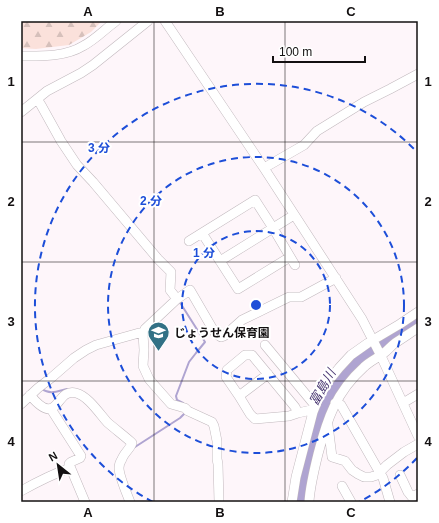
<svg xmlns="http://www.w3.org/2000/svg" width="439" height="523" viewBox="0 0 439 523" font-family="Arial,'Noto Sans JP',sans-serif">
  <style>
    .forest { fill: url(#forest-firs) }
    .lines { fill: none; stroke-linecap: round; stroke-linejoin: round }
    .stream { stroke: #afa4d1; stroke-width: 2 }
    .river { stroke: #afa4d1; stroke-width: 11 }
    .minor-casing { stroke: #c1b8bd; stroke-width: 10 }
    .minor { stroke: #fff; stroke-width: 9 }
    .grid { fill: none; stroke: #131011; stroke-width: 1; stroke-opacity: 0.55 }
    .ring { fill: none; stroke: #1d4ed8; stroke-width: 2; stroke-dasharray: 7 5 }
    .labels { text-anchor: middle; stroke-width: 4; stroke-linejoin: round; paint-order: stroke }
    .poi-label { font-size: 12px; font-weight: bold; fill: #131011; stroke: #fff; text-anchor: start }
    .water-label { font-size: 13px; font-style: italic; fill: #4b3973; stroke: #fff }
    .centre { fill: #1d4ed8; stroke: #fff; stroke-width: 2 }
    .ring-label { font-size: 12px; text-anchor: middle; font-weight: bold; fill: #1d4ed8; stroke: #fff; stroke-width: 4; stroke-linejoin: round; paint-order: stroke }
    .neatline { fill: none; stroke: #131011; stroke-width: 1.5 }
    .grid-label { font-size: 13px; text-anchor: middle; font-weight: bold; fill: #131011 }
  </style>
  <defs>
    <pattern id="forest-firs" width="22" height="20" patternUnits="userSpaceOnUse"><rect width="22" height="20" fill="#fbe1db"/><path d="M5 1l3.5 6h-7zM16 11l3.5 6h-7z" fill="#d6c0bb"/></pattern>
  </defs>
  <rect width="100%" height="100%" fill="#fef6fa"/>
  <path class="forest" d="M21 21H102L91 32 69 45 36 49 21 48Z"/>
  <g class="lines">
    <path class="stream" d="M179 301 205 342 196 353 189 362 176 396 177 400 183 403
      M42 389C50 395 58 391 67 389
      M135 447 180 418 185 413"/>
    <path class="river" d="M301 502 302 484 320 419 329 398 348 370 369 353 418 321"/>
    <defs>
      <path id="minor" d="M165 21 264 168 362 319 381 356 418 436
        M21 56C41 56 65 57 83 46 95 40 105 29 116 21
        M37 99 41 105 61 141 77 165 93 182 158 259 171 272 170 290 177 299
        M21 112 47 91 81 73 93 65 148 21
        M264 168 304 145 317 131 364 102 390 89 418 74
        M202 233 238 289 290 257
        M189 241 255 200 273 228 295 265
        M220 261 294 215
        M265 345 313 403 316 405
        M268 374 239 396 250 414 255 419 289 416 298 413 311 410 313 412
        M30 395C59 430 55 387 76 393 88 396 99 413 107 422 115 429 123 435 131 442L132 443C130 449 124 453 122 459 120 462 119 466 119 468 119 476 127 494 130 502
        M239 396 226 377 227 370 245 355H252L295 407 298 413
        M335 403 341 405 380 473 383 478 390 502
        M403 403 418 394
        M21 404 38 388 51 378 74 358 86 350 96 345 139 333H143
        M51 409 81 456 80 458 71 462 69 464 85 502
        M328 425 332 457 345 461 352 470 358 474 364 477H371L377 475 387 465 404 452 418 444
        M400 475 408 492 412 497 418 494
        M342 486 351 502
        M21 491C37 482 53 474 70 468
        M219 502 218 464 217 459V441L214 426 212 422 188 411 185 408 171 404 155 386 149 379 143 366 144 350 143 333 145 329 177 299 190 290 215 333 221 337 224 336 242 320 289 297H301L336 278
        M292 502 296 477 313 412 319 397 327 383 339 368 351 355 368 343 400 324 418 312
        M309 502C310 486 314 470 318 454 327 419 336 392 364 367 370 361 378 358 384 353 388 350 391 346 395 343 403 338 410 333 418 328"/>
    </defs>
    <use href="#minor" class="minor-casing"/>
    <use href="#minor" class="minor"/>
  </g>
  <path class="grid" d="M154 21V502M285 21V502M21 142H418M21 262H418M21 381H418"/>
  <g class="ring">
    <circle cx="256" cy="305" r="74"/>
    <circle cx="256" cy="305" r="148"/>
    <path d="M417 458A222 222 0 0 1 359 502M153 502A222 222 0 1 1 417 152"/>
  </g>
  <defs>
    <symbol id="school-pin" viewBox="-11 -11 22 30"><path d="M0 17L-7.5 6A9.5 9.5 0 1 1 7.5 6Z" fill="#327185" stroke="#fff"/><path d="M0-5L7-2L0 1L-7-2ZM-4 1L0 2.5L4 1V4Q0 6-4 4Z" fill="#fff"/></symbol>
  </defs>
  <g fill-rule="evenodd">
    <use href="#school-pin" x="146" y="320" width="25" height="34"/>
  </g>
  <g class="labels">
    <g class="poi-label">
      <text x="174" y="337">じょうせん保育園</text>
    </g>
    <g class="water-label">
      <text transform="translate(322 387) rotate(-60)" y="5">富島川</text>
    </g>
  </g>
  <circle cx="256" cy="305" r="6" class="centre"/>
  <g class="ring-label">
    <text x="99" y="152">3 分</text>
    <text x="151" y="205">2 分</text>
    <text x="204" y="257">1 分</text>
  </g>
  <rect width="439" height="523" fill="none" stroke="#ffffff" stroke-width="44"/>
  <g transform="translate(58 465) rotate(330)" stroke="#ffffff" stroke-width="3" paint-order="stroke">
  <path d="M0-3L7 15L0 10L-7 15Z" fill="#131011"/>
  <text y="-6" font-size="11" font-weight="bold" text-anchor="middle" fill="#131011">N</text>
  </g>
  <path d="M273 56v6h92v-6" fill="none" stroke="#131011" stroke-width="2"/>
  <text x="279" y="56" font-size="12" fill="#131011" stroke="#ffffff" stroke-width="3" paint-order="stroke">100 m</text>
  <rect x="22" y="22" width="395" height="479" class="neatline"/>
  <g class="grid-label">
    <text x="88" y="16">A</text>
    <text x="220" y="16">B</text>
    <text x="351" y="16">C</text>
    <text x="11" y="86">1</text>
    <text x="428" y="86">1</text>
    <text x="11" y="206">2</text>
    <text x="428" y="206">2</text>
    <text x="11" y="326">3</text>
    <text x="428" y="326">3</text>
    <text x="11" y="446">4</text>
    <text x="428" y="446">4</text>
    <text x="88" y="517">A</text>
    <text x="220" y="517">B</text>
    <text x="351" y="517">C</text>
  </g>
</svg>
